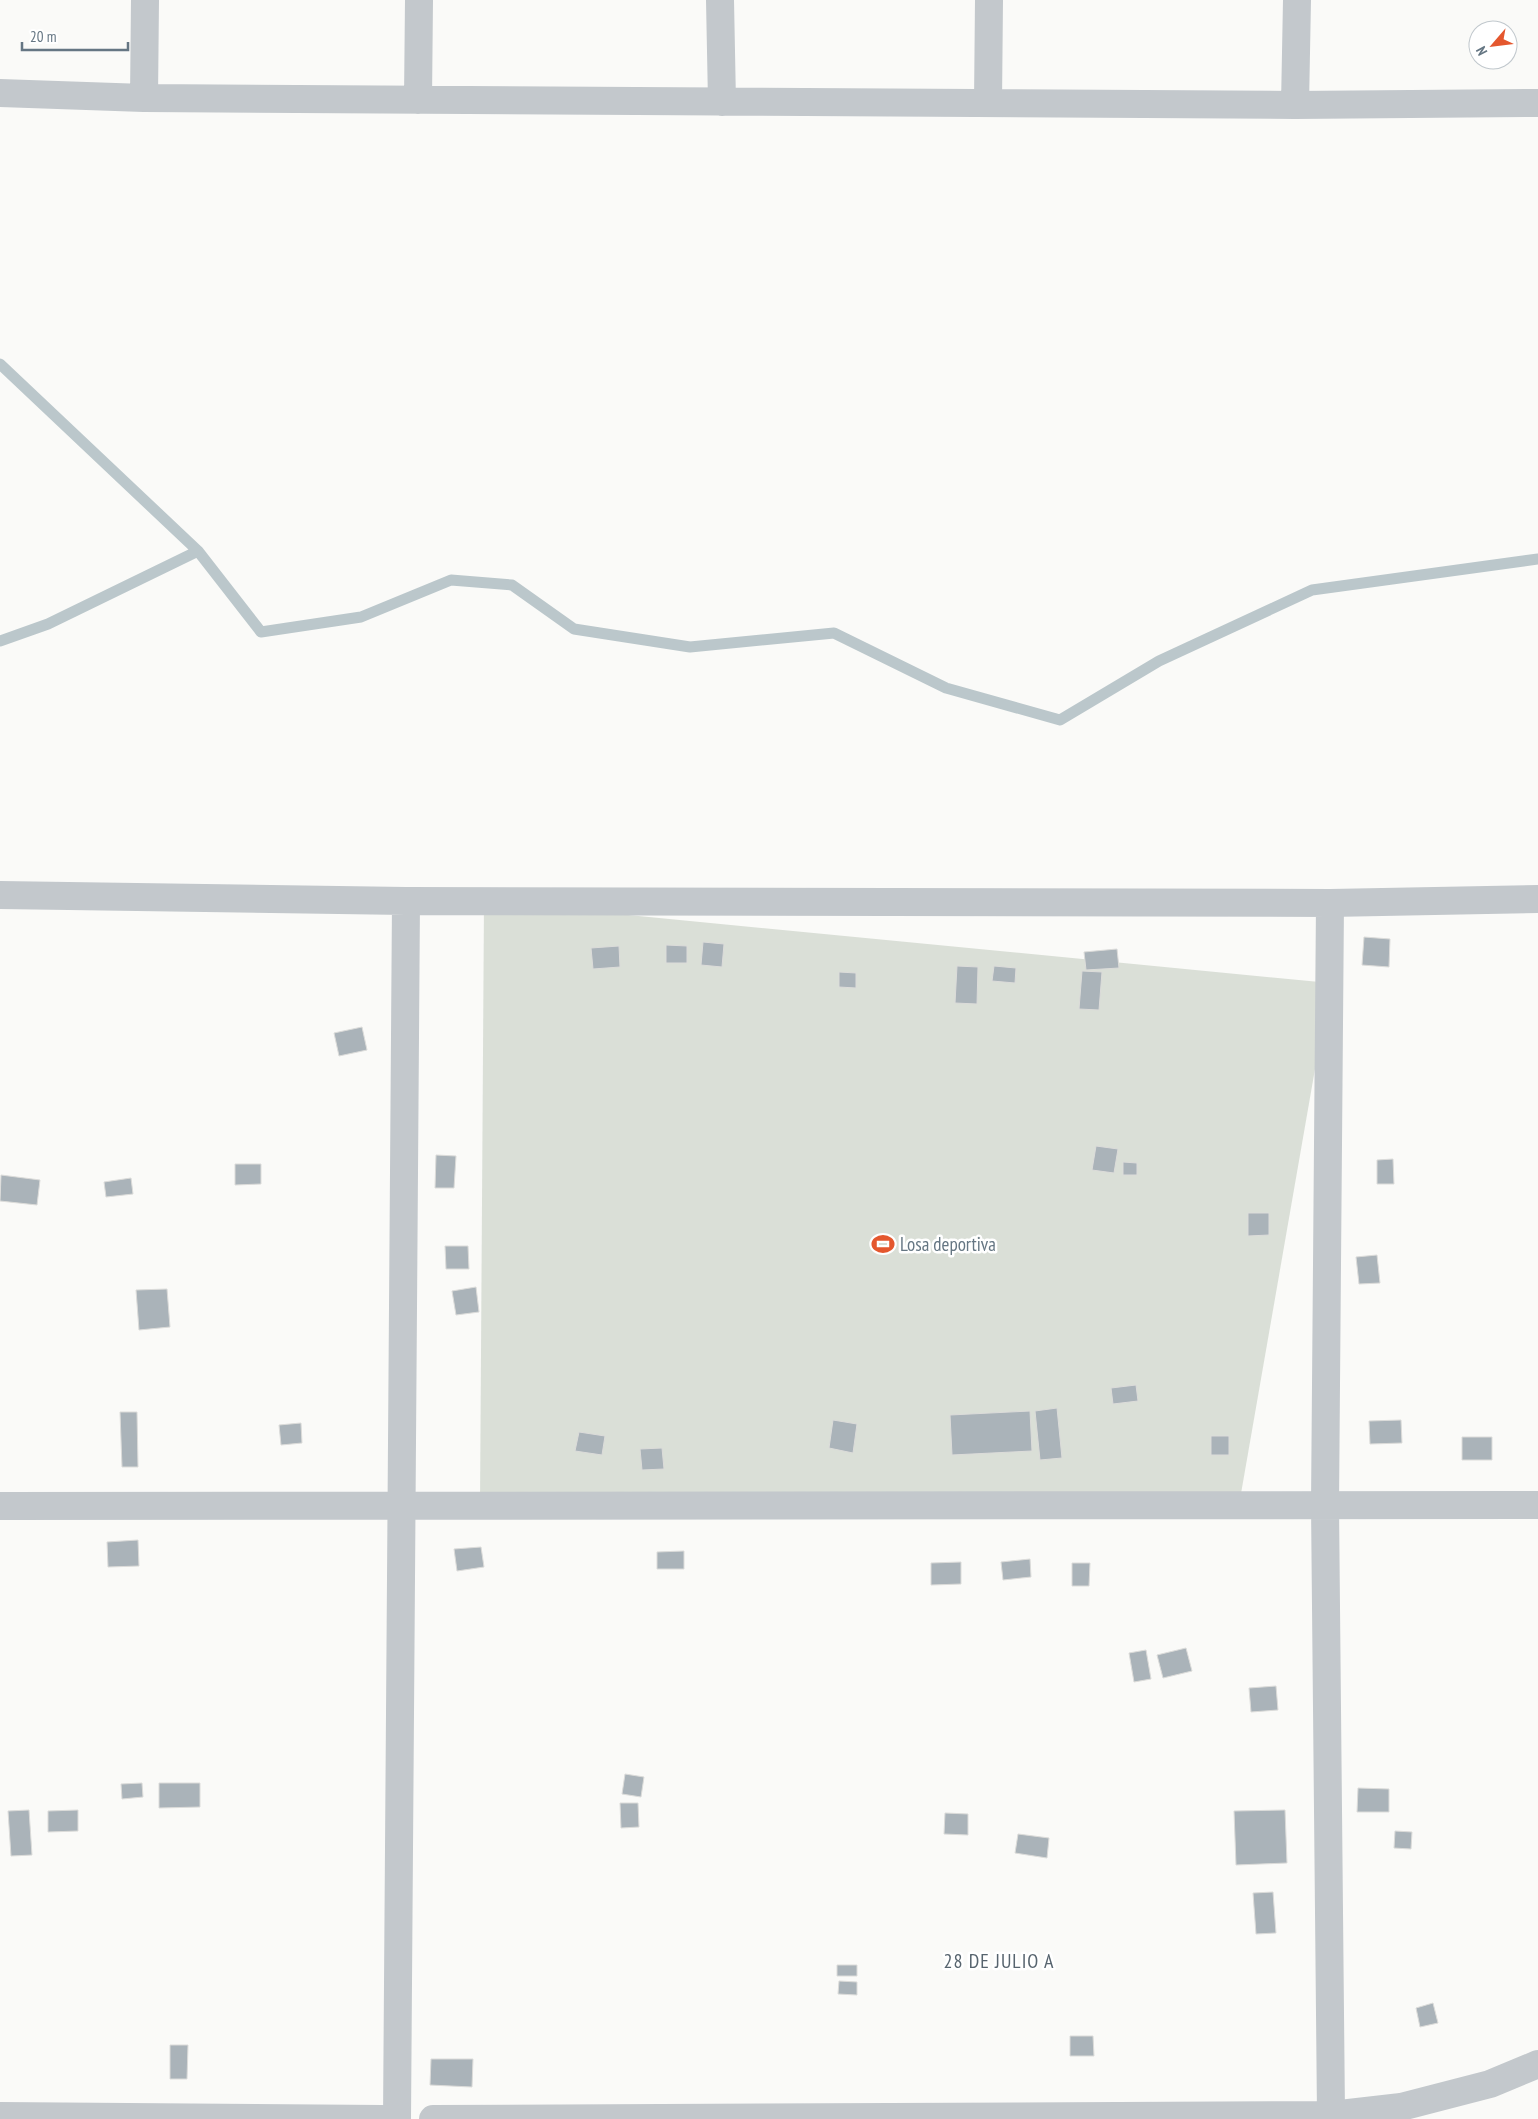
<svg xmlns="http://www.w3.org/2000/svg" width="1538" height="2119" viewBox="0 0 1538 2119" font-family="'PT Sans Narrow',sans-serif">
  <style>
    .green { fill: #dadfd7 }
    .lines { fill: none; stroke-linecap: round; stroke-linejoin: round }
    .stream { stroke: #bbc7cb; stroke-width: 11 }
    .building { fill: #aab3b9; stroke: #dcdcda }
    .minor { stroke: #c3c8cc; stroke-width: 28 }
    .labels { text-anchor: middle; stroke-width: 5; stroke-linejoin: round; paint-order: stroke }
    .poi-label { font-size: 19px; fill: #657683; stroke: #fff; text-anchor: start }
    .neighbourhood-label { font-size: 20px; letter-spacing: 1px; fill: #57646e; stroke: #fff }
  </style>
  <rect width="100%" height="100%" fill="#fafaf8"/>
  <path class="green" d="M484 901 1330 983 1239 1505H480Z"/>
  <g class="lines">
    <path class="stream" d="M0 364 198 551 261 632 361 617 451 580 512 585 574 629 690 647 834 633 946 688 1060 720 1159 661 1312 590 1538 559
      M0 641 48 624 198 551"/>
  </g>
  <path class="building" d="M1364 937 1390 939 1389 967 1362 965Z
    M703 942 724 944 722 967 701 965Z
    M666 945 687 946V963H666Z
    M619 946 620 967 593 969 591 948Z
    M1117 949 1119 968 1086 970 1084 952Z
    M957 966 978 967 977 1004 955 1003Z
    M994 966 1016 968 1015 983 992 981Z
    M1082 971 1102 972 1099 1010 1079 1009Z
    M839 972 856 973V988L839 987Z
    M362 1027 367 1050 339 1056 334 1033Z
    M1096 1146 1118 1149 1114 1173 1092 1170Z
    M436 1155 456 1156 454 1188H435Z
    M1393 1159 1394 1184H1377V1160Z
    M1123 1162 1137 1163V1175H1123Z
    M235 1164H261V1184L235 1185Z
    M1 1175 40 1180 37 1205 0 1201Z
    M131 1178 133 1194 106 1197 104 1182Z
    M1248 1213H1269V1235L1248 1236Z
    M445 1246H468L469 1269H446Z
    M1377 1255 1380 1283 1359 1284 1356 1257Z
    M476 1287 479 1312 456 1315 452 1291Z
    M167 1289 170 1327 139 1330 136 1290Z
    M1136 1385 1138 1401 1113 1404 1111 1388Z
    M1057 1408 1062 1458 1040 1460 1035 1411Z
    M1030 1411 1032 1451 952 1455 950 1415Z
    M120 1412H137L138 1467H122Z
    M833 1420 857 1424 853 1453 829 1448Z
    M1401 1420 1402 1443 1370 1444 1369 1421Z
    M301 1423 302 1443 281 1445 279 1425Z
    M579 1432 605 1436 602 1455 575 1451Z
    M1211 1436H1229V1455H1211Z
    M1462 1437H1492V1460H1462Z
    M662 1448 664 1469 642 1470 640 1449Z
    M138 1540 139 1566 108 1567 107 1542Z
    M481 1547 484 1567 457 1571 454 1549Z
    M684 1551V1569H657V1552Z
    M1030 1559 1031 1577 1003 1580 1001 1562Z
    M961 1562V1584L931 1585V1563Z
    M1072 1563H1090L1089 1586H1072Z
    M1186 1648 1192 1671 1163 1678 1157 1655Z
    M1146 1650 1151 1679 1134 1682 1129 1653Z
    M1276 1686 1278 1710 1251 1712 1249 1688Z
    M625 1774 644 1777 641 1797 622 1794Z
    M142 1783 143 1797 122 1799 121 1784Z
    M159 1783H200V1807L159 1808Z
    M1358 1788 1389 1789V1812H1357Z
    M620 1803H638L639 1827 621 1828Z
    M29 1810 32 1855 11 1856 8 1811Z
    M78 1810V1831L48 1832V1811Z
    M1285 1810 1287 1863 1236 1865 1234 1811Z
    M945 1813 968 1814V1835L944 1834Z
    M1395 1831 1412 1832 1411 1849 1394 1848Z
    M1018 1834 1049 1838 1047 1858 1015 1853Z
    M1273 1892 1276 1933 1256 1934 1253 1893Z
    M837 1965H857V1976H837Z
    M839 1981 857 1982V1995L838 1994Z
    M1433 2003 1438 2023 1420 2027 1416 2008Z
    M1070 2036H1093L1094 2056H1070Z
    M170 2045H188L187 2079H170Z
    M431 2059H473L472 2087 430 2085Z"/>
  <g class="lines">
    <path class="minor" d="M720 0 722 102
      M0 93 144 98 1295 105 1538 103
      M144 98 145 0
      M418 100 419 0
      M988 103 989 0
      M1295 105 1297 0
      M0 895 406 901 1330 903 1538 899
      M1330 903 1325 1505 1331 2115
      M0 1506 1538 1505
      M0 2116 382 2119
      M397 2119 406 901
      M433 2119 1331 2115 1401 2107 1490 2084 1538 2064"/>
  </g>
  <defs>
    <symbol id="stadium-bare" viewBox="-9 -9 18 18"><path d="M0-5a6.5 5 0 1 0 0 10a6.5 5 0 1 0 0-10ZM-3.5-1.8h7v3.6h-7Z" fill="#e4572e" stroke="#fff" stroke-width="2.5" paint-order="stroke"/></symbol>
  </defs>
  <g fill-rule="evenodd">
    <use href="#stadium-bare" x="867" y="1228" width="32" height="32"/>
  </g>
  <g class="labels">
    <g class="poi-label">
      <text x="900" y="1251">Losa deportiva</text>
    </g>
    <g class="neighbourhood-label">
      <text x="999" y="1968">28 DE JULIO A</text>
    </g>
  </g>
  <g transform="translate(1493 45) rotate(242)"><circle r="24" fill="#ffffff" stroke="#c1c8cd"/>
  <path d="M0-4L9 19L0 12L-9 19Z" fill="#e4572e"/>
  <text y="-8" font-size="14" font-weight="bold" text-anchor="middle" fill="#657683">N</text>
  </g>
  <path d="M22 42v8h106v-8" fill="none" stroke="#657683" stroke-width="2.5"/>
  <text x="30" y="42" font-size="15" fill="#657683" stroke="#ffffff" stroke-width="4" paint-order="stroke">20 m</text>
</svg>
